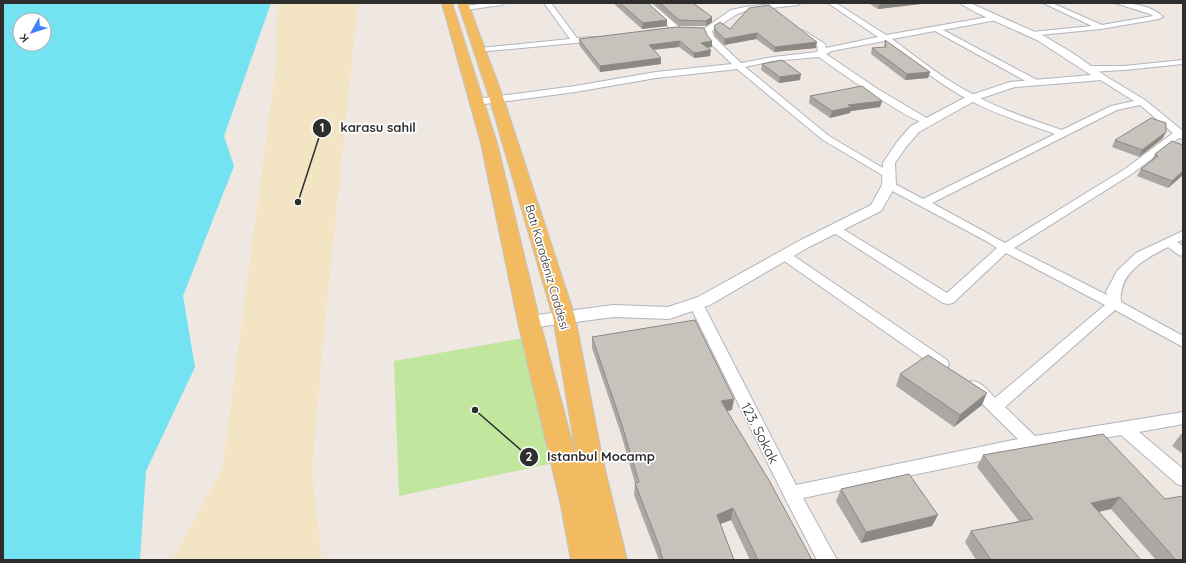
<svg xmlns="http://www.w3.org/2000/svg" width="1186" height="563" viewBox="0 0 1186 563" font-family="Quicksand,sans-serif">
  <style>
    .green { fill: #c1e69d }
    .sand { fill: #f3e5c4 }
    .water { fill: #73e3f1; fill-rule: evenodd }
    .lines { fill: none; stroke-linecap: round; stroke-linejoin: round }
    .minor-casing { stroke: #b1b5be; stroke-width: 2 }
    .tertiary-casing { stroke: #b1b5be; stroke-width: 2 }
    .primary-casing { stroke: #c4c4c4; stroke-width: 2 }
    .minor { fill: #fff; fill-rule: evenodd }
    .tertiary { fill: #fff; fill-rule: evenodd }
    .primary { fill: #f3bb61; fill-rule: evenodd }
    .wall { fill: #aca7a2 }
    .shaded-wall { fill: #8c8884 }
    .building { fill: #c8c2bc; stroke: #8c8884 }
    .labels { text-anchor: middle; stroke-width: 3.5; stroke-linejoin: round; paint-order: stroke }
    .street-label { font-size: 12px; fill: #2e2e2e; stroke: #fff }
    .near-street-label { font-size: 14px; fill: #2e2e2e; stroke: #fff }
    .leader { fill: none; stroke: #2e2e2e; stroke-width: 1.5 }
    .callout-dot { fill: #2e2e2e; stroke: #fff; stroke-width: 1.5 }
    .mark-label { font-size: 12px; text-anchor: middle; font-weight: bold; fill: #fff }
    .callout-label { font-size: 13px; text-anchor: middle; font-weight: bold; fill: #2e2e2e; stroke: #fff; stroke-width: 3.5; stroke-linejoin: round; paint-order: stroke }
  </style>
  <rect width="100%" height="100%" fill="#efe7e1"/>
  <path class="green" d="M535 336 567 460 399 496 394 361Z"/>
  <path class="sand" d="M278 3H358L324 333 312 471 322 560H172L222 469 275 72Z"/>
  <path class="water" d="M3 3H271L224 136 234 166 183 296 195 367 146 471 140 560H3ZM20 20H44V44H20Z"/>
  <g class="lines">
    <defs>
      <path id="minor" d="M487 3H505L502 5 465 10 461 8 465 6Z
        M544 3H551L577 38 596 37 600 39 596 41 477 52 476 50 480 48 570 39Z
        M644 3H651L679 27V31H673Z
        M780 3H801L798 5 745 11 737 14 712 31 714 37 741 63 773 57 817 52 818 47 799 32 803 30 825 44 826 48 878 37 828 3H836L886 35 994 16H997V20L943 30 1037 80 1038 82 1037 84H1031L935 31 892 39C919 59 946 81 976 96 1003 111 1034 120 1062 130L1111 106 1134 101 1099 79 1098 77 1102 74 1145 100 1183 131V139L1179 138 1133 173 1014 248 1107 295 1106 292 1117 271 1136 253 1183 231V240L1177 242 1183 246V256L1179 255 1168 247C1146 258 1118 273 1121 302L1183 336V347L1115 310 1005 407 1035 436 1183 412V424L1139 432 1183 469V486L1177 484 1121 435 1032 450 803 498 837 560H817L785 498 689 304 691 301 696 300 701 301 703 304 796 485 1018 439 968 390 965 386 968 382C979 378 987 390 995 398L1105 305 1006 253 953 303 948 304 943 303 828 229 830 226H838L947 293 997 248 988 242 885 187 884 185 885 183H893L923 199 1055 134C1026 123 996 115 969 100 939 84 911 61 884 41L832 51 826 54 876 88 930 120 932 122 930 124C917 127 834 68 819 57L773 61 745 67 829 136 893 174 894 176 889 179 823 140 737 69 656 78 575 92 477 105 472 102 477 99 575 86 656 72 732 64 707 40 704 30 705 28 731 10 745 7ZM1140 105 1173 133 1125 169 1005 243 932 203 1117 110Z
        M1043 3H1052L1102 25 1153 16 1150 14 1115 3C1129 3 1152 5 1163 17L1159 19 1101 29 1029 36V32H1032L1092 26Z
        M1183 60V64L1124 70 1091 72 1087 69 1091 66H1124Z
        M784 251 788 252 947 360 949 364 947 368 942 369 937 368 780 258 778 255 780 252Z"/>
      <path id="tertiary" d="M959 3H970L1044 36 1071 52 1107 77 1102 80 1015 87 976 100 919 132 906 147 895 163 896 185 881 211 809 247 710 305 669 319 614 317 529 328 523 326 520 322 523 318 529 316 614 305 668 307 698 297 799 241 871 205 882 185 883 163 897 142 911 126 968 96 1010 82 1091 75 1037 40 977 13Z"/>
      <path id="primary" d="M442 3H452L497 143 540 322 577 460 553 317 490 100 458 3H468L504 100 575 317 602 457 627 560H571L560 501 518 322 481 143Z"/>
    </defs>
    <use href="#minor" class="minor-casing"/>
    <use href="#tertiary" class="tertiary-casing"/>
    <use href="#primary" class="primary-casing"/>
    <use href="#minor" class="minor"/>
    <use href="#tertiary" class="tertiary"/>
    <use href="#primary" class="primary"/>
  </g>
  <path class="wall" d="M613 3H648L667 26 642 29Z
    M653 3H693L712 17V22L706 26H679Z
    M868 3H921V4L878 9Z
    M749 8 816 48 774 52 756 39 724 45 715 36 714 32V26L730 29Z
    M707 35 712 47H708L710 56 694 58 679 47 654 50 661 58V64L600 72 579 45V39Z
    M885 40 930 72 928 78 905 80 871 54 872 48 884 47Z
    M762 64 800 80 779 83 761 70Z
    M810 96 882 101 880 107 851 111 850 113 830 118 809 103Z
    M1166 132 1162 139 1139 157 1112 147 1115 140Z
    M1172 141 1183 175 1168 188 1137 176 1141 169 1151 161 1155 154Z
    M592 337 732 410 727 411 812 560H750L731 520 720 524 734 560H659L634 495 635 483 621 434 592 348Z
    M900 374 982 405 954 427 896 386Z
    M1103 434 1183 560H1156L1111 509 1099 512 1141 560H976L965 542 971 531 1019 521 977 467 983 455Z
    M1181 434H1183V454L1172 446Z
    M841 489 932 526 861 543 836 501Z"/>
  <path class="shaded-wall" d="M885 3H921V4L878 9 880 4Z
    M712 17V22L706 26V21Z
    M667 20V26L642 29 643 23Z
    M757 33 756 39 724 45 725 39Z
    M680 41 679 47 648 50 649 45Z
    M712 41V47L701 49V43Z
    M817 42 816 48 774 52 775 47Z
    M711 50 710 56 694 58V53Z
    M661 58V64L600 72V66Z
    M930 72 928 78 905 80 907 74Z
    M801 74 800 80 779 83 780 77Z
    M882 101 880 107 851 111 850 113 830 118 832 111 848 105Z
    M1166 132 1162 139 1139 157 1142 150Z
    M1183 171V175L1168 188 1172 181Z
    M987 393 982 405 954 427 960 415Z
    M734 399 732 410 719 413 721 401Z
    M1120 497 1111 509 1083 515 1091 503Z
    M733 508 731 520 715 526 717 515Z
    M938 515 932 526 861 543 866 532Z"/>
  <path class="building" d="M620 3H648L667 20 643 23Z
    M660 3H693L712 17 706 21 679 20Z
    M769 5 817 42 775 47 757 33 725 39 716 31 714 26 720 22 730 29 749 8Z
    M676 27 704 28 707 35 712 41 701 43 711 50 694 53 680 41 649 45 661 58 600 66 579 39Z
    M885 40 930 72 907 74 872 48 886 47Z
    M782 60 801 74 780 77 762 64Z
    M862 86 882 101 848 105 852 107 832 111 810 96Z
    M1151 118 1166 123V132L1142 150 1115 140Z
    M1172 141 1183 145V171L1172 181 1141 169 1158 156 1155 154Z
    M695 320 734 399 721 401 770 482 812 560H758L733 508 717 515 734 560H663L660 551H661L635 483 639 482 621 422 592 337Z
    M928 355 987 393 960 415 900 374Z
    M1103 434 1165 499 1183 496V560H1176L1120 497 1091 503 1141 560H991L971 531 1033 519 983 455Z
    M909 474 938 515 866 532 841 489Z"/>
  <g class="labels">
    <g class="street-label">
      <text transform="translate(547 267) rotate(74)" y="4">Batı Karadeniz Caddesi</text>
    </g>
    <g class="near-street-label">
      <text transform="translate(760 433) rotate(63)" y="5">123. Sokak</text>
    </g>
  </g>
  <path class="leader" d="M298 202L322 128M475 410L529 457"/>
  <g class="callout-dot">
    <circle cx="298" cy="202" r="4"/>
    <circle cx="475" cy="410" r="4"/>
    <circle cx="322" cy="128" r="10"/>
    <circle cx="529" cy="457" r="10"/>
  </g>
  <g class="mark-label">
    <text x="322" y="132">1</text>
    <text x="529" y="461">2</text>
  </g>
  <g class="callout-label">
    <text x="378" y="132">karasu sahil</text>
    <text x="601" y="461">Istanbul Mocamp</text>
  </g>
  <rect width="1186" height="563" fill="none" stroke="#2e2e2e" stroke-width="8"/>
  <g transform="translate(32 32) rotate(231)"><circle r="19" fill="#ffffff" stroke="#ababab"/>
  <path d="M0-3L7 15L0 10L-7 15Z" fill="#4080fd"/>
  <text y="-6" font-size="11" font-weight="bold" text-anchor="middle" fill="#2e2e2e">K</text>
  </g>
</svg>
